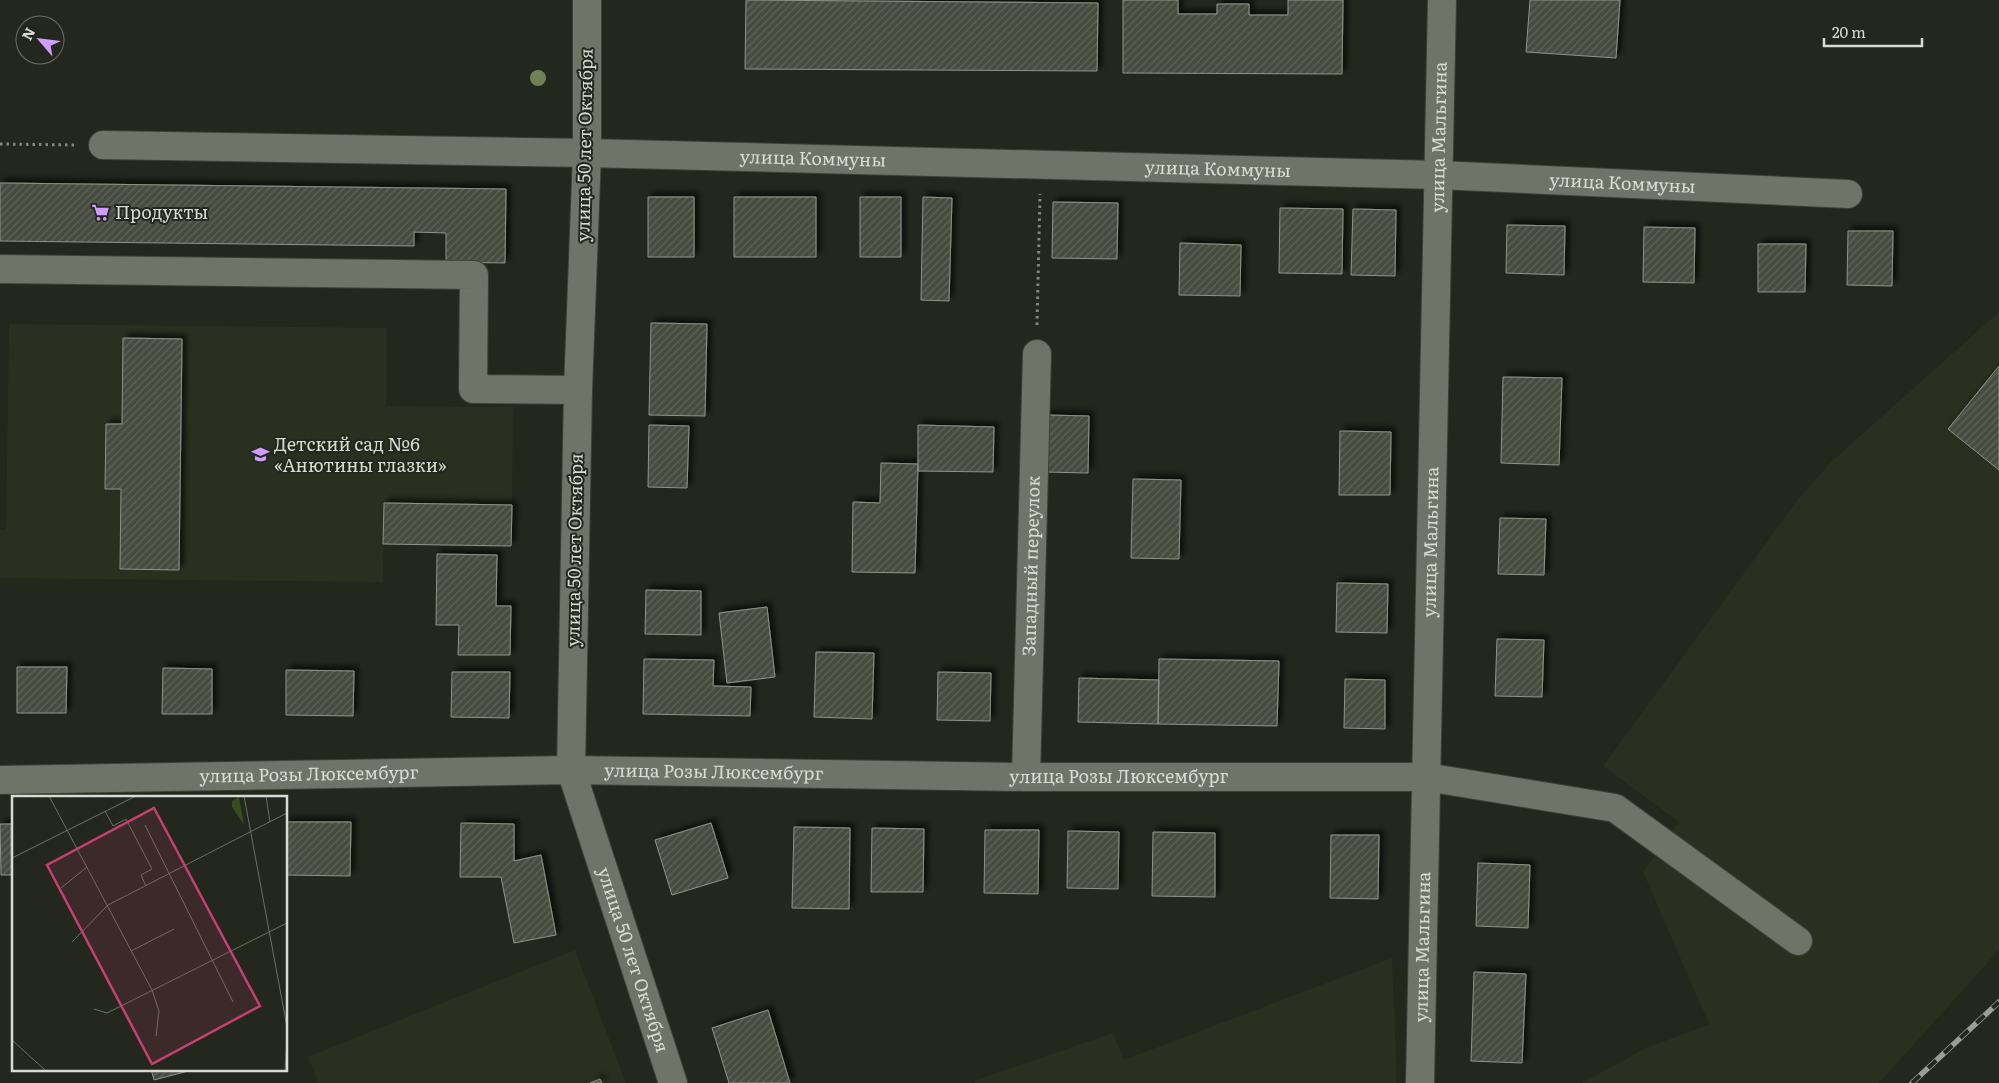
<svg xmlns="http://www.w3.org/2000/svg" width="1999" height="1083" viewBox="0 0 1999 1083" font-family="Literata,serif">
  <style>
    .built { fill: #293020 }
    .building { fill: url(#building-hatch); stroke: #8e9487; filter: url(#shadow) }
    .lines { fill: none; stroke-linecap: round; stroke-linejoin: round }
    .minor-casing { stroke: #3d4138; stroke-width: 30 }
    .path { stroke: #848880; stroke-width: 3; stroke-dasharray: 2.5 4; stroke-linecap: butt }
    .minor { stroke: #6f7468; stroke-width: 28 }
    .rail-casing { stroke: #9b9e96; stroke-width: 5.5 }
    .rail { stroke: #23271d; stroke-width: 4; stroke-dasharray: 11; stroke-linecap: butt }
    .tree { fill: #6e8253 }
    .labels { text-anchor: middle; stroke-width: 4; stroke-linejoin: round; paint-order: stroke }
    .street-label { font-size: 18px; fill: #d8dbd4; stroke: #23271d }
    .poi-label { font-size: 18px; fill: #d8dbd4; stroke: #23271d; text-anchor: start }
    .inset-road { fill: none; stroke: #6b6f66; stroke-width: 1 }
    .view { fill: #c63f73; fill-opacity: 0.15; stroke: #c63f73; stroke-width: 2.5 }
    .inset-edge { fill: none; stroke: #d8dbd4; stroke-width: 2.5 }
  </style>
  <defs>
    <pattern id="building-hatch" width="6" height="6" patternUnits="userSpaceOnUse" patternTransform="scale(1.25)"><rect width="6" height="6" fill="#474c41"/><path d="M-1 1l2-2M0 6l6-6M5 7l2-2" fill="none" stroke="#61655c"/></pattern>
    <filter id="shadow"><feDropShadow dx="4.5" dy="-4.5" stdDeviation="2.5" flood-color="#0009"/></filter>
  </defs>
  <rect width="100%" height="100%" fill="#23271d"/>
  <path class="built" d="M1999 312V950L1879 1083H1582L1644 1049 1709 1024 1643 872 1679 822 1603 766 1799 498 1832 461Z
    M9 324 386 328V406L513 407 512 505 384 503 383 582 0 578V530H6Z
    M575 950 626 1083H318L308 1057Z
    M1392 958 1397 1083H973L976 1080 1113 1033 1124 1060Z"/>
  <path class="building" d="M746 0 1098 3 1097 71 745 69Z
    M1123 0H1178V14H1217V4H1249V15H1288V0H1343L1342 74 1123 73Z
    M1530 0H1620L1616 58 1526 52Z
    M0 183 506 189 505 263 446 262V233L414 232V246L0 241Z
    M648 197H694V257H648Z
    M734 197H816V257H734Z
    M860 197H901V257H860Z
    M923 197 952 198 949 301 921 300Z
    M1053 202 1118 203 1117 259 1052 258Z
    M1280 208 1343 209 1342 274 1279 273Z
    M1353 209 1396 210 1395 276 1351 275Z
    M1507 225 1565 226 1564 275 1506 273Z
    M1644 227 1695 228 1694 283 1643 282Z
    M1848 231H1893L1892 286 1847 285Z
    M1180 243 1241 245 1240 296 1179 295Z
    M1758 244H1806L1805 292H1758Z
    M651 323 707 324 705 416 649 415Z
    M123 338 182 339 179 570 120 569 121 489H105L106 424H122Z
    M1999 366V470L1948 429Z
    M1503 377 1562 378 1559 465 1501 463Z
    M1046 415 1089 416 1088 473 1045 472Z
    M649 425 689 426 687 488 648 487Z
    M918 425 994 427 993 472 918 471Z
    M1340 431 1391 432 1390 495H1339Z
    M881 463 918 464 915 573 852 572 853 502 880 503Z
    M1133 479 1181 480 1179 559 1131 558Z
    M384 503 512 505 511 546 383 544Z
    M1500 518 1546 519 1544 575 1498 574Z
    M437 554 497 555 496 606H511L510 655H458L459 625H436Z
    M1337 583 1388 584 1387 633 1336 632Z
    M646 590 701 591V635L645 634Z
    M767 607 775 677 727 683 719 613Z
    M1497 639 1544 640 1542 697 1495 696Z
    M816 652 874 653 872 719 814 717Z
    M644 659 714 660 713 686 751 687 750 716 643 714Z
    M1159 659 1279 661 1277 726 1158 724Z
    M17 667H67L66 713H17Z
    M163 668 212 669V714H162Z
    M286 670 354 671 353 716 286 715Z
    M452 672H510L509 718 451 717Z
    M938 672 991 673 990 721 937 720Z
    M1079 678 1159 680 1158 724 1078 722Z
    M1345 679 1385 680V729L1344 728Z
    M286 822H351L350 876 286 875Z
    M461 823 514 824V861L541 855 556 935 514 943 501 877H460Z
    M711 823 728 878 672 895 655 840Z
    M0 824H14V875H1Z
    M794 827 850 828 849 909 792 908Z
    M872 828 924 829 923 892H871Z
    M985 830H1039L1038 894 984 893Z
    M1068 831 1119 832 1118 889 1067 888Z
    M1153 832 1215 833V897L1152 896Z
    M1331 835H1379L1378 899 1330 898Z
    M1478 863 1530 865 1528 928 1476 926Z
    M1474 972 1526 974 1522 1063 1471 1061Z
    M768 1010 790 1083H729L712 1028Z
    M151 1069H196L154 1080Z
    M600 1079 602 1083H590Z"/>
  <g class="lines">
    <defs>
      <g id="minor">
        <path id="s1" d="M587 0V153L578 390 571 770 673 1083"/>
        <path id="s2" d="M103 145 587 153 1438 175 1848 194"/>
        <path d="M0 269 474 275 473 389 578 390"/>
        <path id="s3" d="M1026 777 1037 354"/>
        <path id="s4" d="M0 780 571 770 1026 777H1426L1615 808 1798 941"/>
        <path id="s5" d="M1420 1083 1442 0"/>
      </g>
    </defs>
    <use href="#minor" class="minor-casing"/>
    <path class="path" d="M0 144 75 145
      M1037 325 1040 194"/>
    <use href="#minor" class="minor"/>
    <defs>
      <path id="rail" d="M1912 1083 1999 1002"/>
    </defs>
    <use href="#rail" class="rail-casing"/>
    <use href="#rail" class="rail"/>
  </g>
  <circle class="tree" cx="538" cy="78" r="8"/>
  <defs>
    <symbol id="supermarket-bare" viewBox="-9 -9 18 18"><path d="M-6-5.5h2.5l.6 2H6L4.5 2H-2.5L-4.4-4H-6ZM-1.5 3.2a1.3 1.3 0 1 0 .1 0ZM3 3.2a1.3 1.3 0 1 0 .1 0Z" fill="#d09dfe" stroke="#23271d" stroke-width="2.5" paint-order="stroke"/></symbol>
    <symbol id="school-bare" viewBox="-9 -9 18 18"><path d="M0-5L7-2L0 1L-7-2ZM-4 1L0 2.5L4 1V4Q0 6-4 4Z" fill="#d09dfe" stroke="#23271d" stroke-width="2.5" paint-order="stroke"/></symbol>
  </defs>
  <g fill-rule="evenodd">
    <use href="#supermarket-bare" x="88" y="200" width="25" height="25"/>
    <use href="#school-bare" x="248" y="442" width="25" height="25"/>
  </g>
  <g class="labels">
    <g class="street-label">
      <text dy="6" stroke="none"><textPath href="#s5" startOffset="946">улица Мальгина</textPath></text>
      <text transform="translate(585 145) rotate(-89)" y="6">улица 50 лет Октября</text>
      <text dy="6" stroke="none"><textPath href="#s2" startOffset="710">улица Коммуны</textPath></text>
      <text dy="6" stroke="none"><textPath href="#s2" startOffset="1115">улица Коммуны</textPath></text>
      <text dy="6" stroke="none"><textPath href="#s2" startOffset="1520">улица Коммуны</textPath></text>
      <text dy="6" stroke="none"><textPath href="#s5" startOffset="541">улица Мальгина</textPath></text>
      <text transform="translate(575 550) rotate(-89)" y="6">улица 50 лет Октября</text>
      <text dy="6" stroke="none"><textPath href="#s3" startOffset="211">Западный переулок</textPath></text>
      <text dy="6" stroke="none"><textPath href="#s4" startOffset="714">улица Розы Люксембург</textPath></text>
      <text dy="6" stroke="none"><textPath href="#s4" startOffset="309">улица Розы Люксембург</textPath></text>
      <text dy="6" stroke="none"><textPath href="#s4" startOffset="1119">улица Розы Люксембург</textPath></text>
      <text dy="6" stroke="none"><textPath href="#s5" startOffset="136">улица Мальгина</textPath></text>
      <text dy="6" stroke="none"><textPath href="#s1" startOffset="970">улица 50 лет Октября</textPath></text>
    </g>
    <g class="poi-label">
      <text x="115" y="219">Продукты</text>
      <text x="274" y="451">Детский сад №6<tspan x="274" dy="21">«Анютины глазки»</tspan></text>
    </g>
  </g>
  <g transform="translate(12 796)">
    <rect width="275" height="275" fill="#23271d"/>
    <path d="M227 1 232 29 220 11V5Z" fill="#394c1d"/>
    <path class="inset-road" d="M37 0 140 194 147 215 144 240M232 0 275 231M254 0 258 26M93 15 101 30 114 23 140 73 129 79 134 90M133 29 221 206M0 62 124 0M49 92 75 71M60 146 96 109 275 17M119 155 162 133M82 213 95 217 275 127M0 244 34 275M273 275 275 241"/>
    <path class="view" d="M142 12 248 210 140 268 35 69Z"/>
    <rect width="275" height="275" class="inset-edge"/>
  </g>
  <g transform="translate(40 40) rotate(298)"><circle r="24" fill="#23271d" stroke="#6b6f66"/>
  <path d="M0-4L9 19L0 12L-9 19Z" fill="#d09dfe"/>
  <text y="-8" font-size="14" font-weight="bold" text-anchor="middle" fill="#d8dbd4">N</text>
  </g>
  <path d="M1824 38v8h98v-8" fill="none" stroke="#d8dbd4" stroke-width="2.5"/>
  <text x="1832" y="38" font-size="15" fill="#d8dbd4" stroke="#23271d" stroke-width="4" paint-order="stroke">20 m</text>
</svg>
